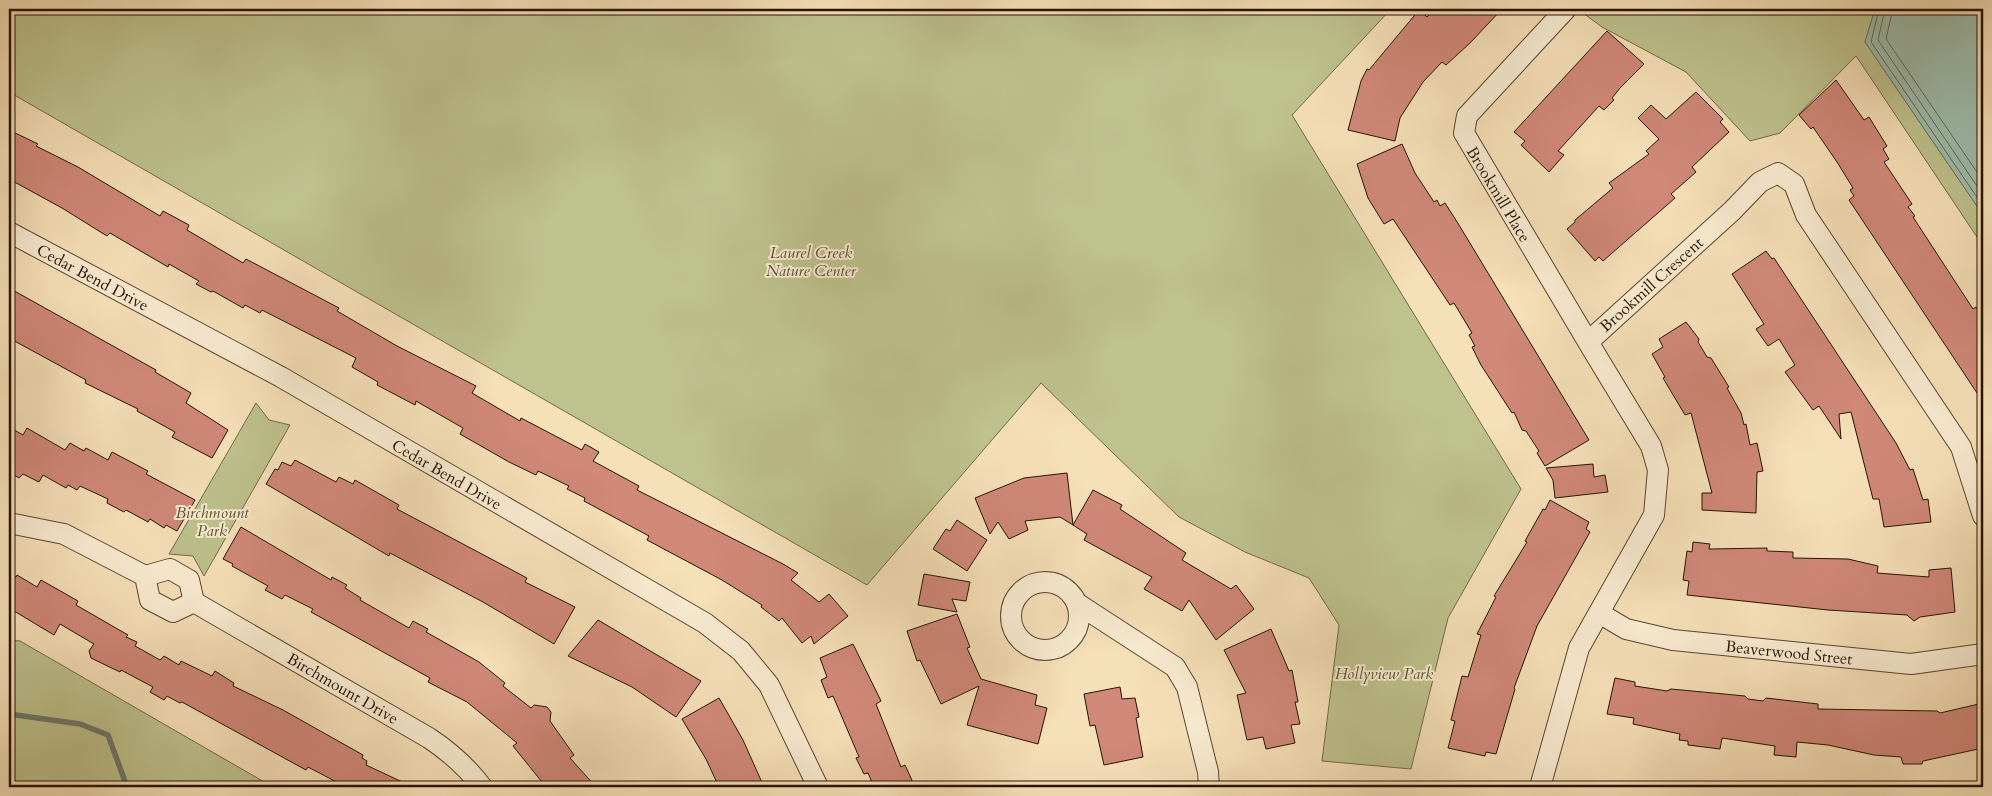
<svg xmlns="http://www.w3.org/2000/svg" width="1992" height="796" viewBox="0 0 1992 796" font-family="Cardo,serif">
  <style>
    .green { fill: #bec28d; stroke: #726a47 }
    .water { fill: #9dbdac; stroke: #6d7968 }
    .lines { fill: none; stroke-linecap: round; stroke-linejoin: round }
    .shore { stroke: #626856; stroke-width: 1 }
    .stream { stroke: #6d7968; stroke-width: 5.5 }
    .building { fill: #d08879; stroke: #261301 }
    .street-casing { stroke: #5a462f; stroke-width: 22 }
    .street { stroke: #f9ebd1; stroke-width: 20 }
    .labels { text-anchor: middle; stroke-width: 4; stroke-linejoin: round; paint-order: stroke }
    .street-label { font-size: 16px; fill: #261301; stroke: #f9ebd1 }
    .park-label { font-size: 16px; font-style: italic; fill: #5b5032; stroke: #f9ebd1 }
  </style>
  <rect width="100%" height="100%" fill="#f6e0b8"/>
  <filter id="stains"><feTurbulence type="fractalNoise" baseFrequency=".004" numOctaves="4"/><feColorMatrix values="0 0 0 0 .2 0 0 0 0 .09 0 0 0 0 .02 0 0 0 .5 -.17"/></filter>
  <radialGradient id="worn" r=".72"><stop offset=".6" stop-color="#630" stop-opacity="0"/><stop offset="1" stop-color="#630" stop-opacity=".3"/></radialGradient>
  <path class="green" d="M9 9H1391L1292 115 1521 489 1448 618 1411 769 1322 761 1339 625 1309 578 1245 552 1179 517 1041 383 867 585 9 92Z
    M1586 9H1875L1865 42 1983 215V246L1856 56 1780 133 1750 141 1686 72 1602 27 1583 13Z
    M256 403 269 420 290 425 204 576 193 556 169 554Z
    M9 640 20 641 266 783 269 787H9Z"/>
  <path class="water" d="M1875 9H1983V215L1865 42Z"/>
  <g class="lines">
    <path class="shore" d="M1879 9 1871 42 1983 206
      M1885 9 1878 40 1983 195
      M1893 9 1886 39 1983 181"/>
    <path class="stream" d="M9 714 80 724 108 735 127 787"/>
  </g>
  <path class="building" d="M1435 9H1502L1470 43 1446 65 1442 62 1423 82 1400 118 1395 141 1348 130 1361 81 1367 69 1369 70 1419 10 1427 17Z
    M1607 31 1644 64 1620 88 1612 98 1614 100 1604 110 1599 106 1558 151 1564 155 1549 172 1521 145 1525 141 1514 132Z
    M1836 80 1864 120 1869 117 1877 130 1887 146 1883 149 1889 159 1884 162 1912 204 1908 207 1915 216 1913 217 1973 309 1976 307 1983 317V402L1849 200 1854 196 1850 190 1853 188 1837 162 1813 127 1811 129 1799 115Z
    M1696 92 1723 119 1720 122 1729 132 1692 167 1696 172 1671 194 1675 198 1603 261 1599 257 1595 261 1567 229 1575 222V220L1613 188 1609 183 1649 154 1646 151 1659 139 1638 118 1651 105 1666 119Z
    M9 130 38 144 36 146 78 167 160 216 163 211 189 225 187 230 243 263 246 259 339 308 337 311 397 346 476 386 472 393 520 421 521 418 582 450 585 444 599 452 593 461 639 486 637 490 783 564 798 573 791 580 819 602 829 594 848 616 814 644 811 636 802 643 782 618 779 621 761 607 762 605 722 580 647 540 649 536 584 501 585 498 567 489 569 486 538 471 536 475 509 462 460 434 463 428 416 401 415 405 377 385 378 382 352 367 356 358 262 310 260 313 245 305 243 308 213 291 211 292 196 284 199 281 169 264 168 267 110 233 107 236 62 208 9 179Z
    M1402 144 1415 173 1434 202 1437 200 1440 206 1445 203 1459 225 1589 440 1545 466 1537 453 1539 451 1526 431 1522 430 1514 412 1512 413 1481 365 1472 347 1475 346 1469 335 1472 333 1454 303 1450 305 1393 219 1384 224 1368 198 1357 164Z
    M1766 251 1772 259 1774 258 1896 443 1910 470 1913 469 1923 500 1928 499 1931 522 1884 527 1879 499H1873L1851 412 1839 414 1841 439 1819 406 1813 410 1785 372 1795 365 1779 339 1768 346 1756 329 1764 324 1732 274Z
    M9 288 156 370 155 372 191 393 186 403 228 430 212 458 172 437 175 432 137 411 138 409 85 383 86 380 9 338Z
    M1686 322 1699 339 1698 342 1707 357 1711 358 1729 387 1727 388 1741 413 1744 425 1746 424 1750 445 1757 443 1763 471 1757 472 1756 513 1702 510V493H1712L1691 413 1685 415 1663 378 1665 377 1652 354 1663 347 1659 339Z
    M9 427 23 435 27 428 65 450 70 443 84 451 86 448 108 460 112 452 148 471 146 474 195 500 177 531 166 525 164 528 150 519 148 522 126 510 124 512 107 503 108 499 80 486 77 490 68 485 66 488 43 475 39 482 23 474 19 478 9 472Z
    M295 460 336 482 339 477 353 484 355 480 399 505 397 509 527 578 525 582 575 607 554 644 483 602 390 553 389 556 266 484 275 469 278 470 282 462 291 466Z
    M1593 464 1594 477 1605 475 1608 492 1555 498 1553 480 1546 468Z
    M1067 473 1073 525 1060 517 1025 521 1028 530 1009 539 998 522 990 534 975 498 1024 478Z
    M1093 490 1122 505 1120 509 1186 553 1182 560 1231 589 1236 585 1254 609 1216 640 1189 600 1182 611 1144 589 1152 577 1084 540 1087 534 1073 525Z
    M1550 500 1589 522 1586 529 1590 532 1537 626 1514 688 1515 689 1496 754 1486 752 1485 756 1448 748 1455 721 1451 720 1462 676 1468 677 1481 635 1477 634 1496 597 1494 596 1527 542 1525 541 1543 509 1545 510Z
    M957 520 987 540 967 571 933 549 946 529 950 531Z
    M241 527 331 580 332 577 347 585 345 588 361 598 360 600 409 628 413 621 428 629 426 632 479 662 505 683 503 686 531 708 534 705 547 707 551 712 550 721 574 755 570 758 596 787H546L513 746 517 743 467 702 428 682 430 678 311 612 313 609 285 595 282 599 265 590 268 586 232 566 233 564 223 559Z
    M1693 542 1710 544 1709 549 1767 548V551L1793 552V558L1848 559 1878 566 1877 573 1929 577V570L1951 568 1955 612 1920 617 1914 621 1907 615 1828 610 1687 595 1689 581 1683 580 1687 551 1692 552Z
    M9 574 16 577 17 575 37 587 41 580 78 601 76 605 128 635 126 637 137 642 135 646 160 660 164 656 179 665 181 661 212 676 215 671 234 683 233 686 283 710 363 755 362 758 367 761 366 765 413 787H346L308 767 306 770 182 702 180 703 167 696 164 700 150 692 153 687 121 670 120 672 91 658 89 651 94 644 60 624 54 635 9 608Z
    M924 574 970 582 966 601 952 599 957 612 918 605Z
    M957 614 970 647 967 648 981 679 1037 695 1035 705 1047 708 1038 744 967 725 979 686 941 704 920 660 917 661 907 631Z
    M598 620 701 681 676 717 632 687 568 656Z
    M1271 629 1289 671 1292 670 1298 702H1295L1300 724 1291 725 1295 743 1266 749 1263 737 1247 740 1237 695 1246 693 1224 650Z
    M853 644 881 701 876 704 901 767 905 765 915 787H874L868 773 864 774 856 758 859 757 833 696 828 698 821 680 827 677 820 658Z
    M1615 678 1635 682V686L1667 691 1671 689 1745 696 1748 699 1763 701 1766 698 1818 704V709L1937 711 1940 713 1983 703V748L1923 761 1922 764H1903L1901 757 1874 755 1828 745 1797 742 1796 757 1774 755 1775 746 1722 738 1720 749 1688 745V741L1679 740 1680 734 1633 724 1634 718 1607 714Z
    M1120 687 1122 699 1135 698 1139 717 1136 718 1143 757 1104 765 1095 725 1090 726 1084 694Z
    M719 698 743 740 764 787H719L706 759 682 719Z"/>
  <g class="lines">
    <defs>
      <path id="street" d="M1566 9 1467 116 1464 133 1588 342
        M9 232 281 377 705 623 741 651 769 685 818 787
        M9 523 64 534 145 576 170 569 189 580 194 602 429 738C450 752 467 767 482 787
        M145 576 150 600 173 612 194 602
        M1011 616a34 34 0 1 1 68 0a34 34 0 1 1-68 0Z
        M1078 604 1175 667 1187 687 1208 772 1209 787
        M1599 613 1626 629 1673 640 1911 664 1983 654
        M1540 787 1579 648 1654 515 1658 470 1651 446 1588 342 1732 211 1760 182 1778 173 1794 184 1806 215 1961 447 1983 516"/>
    </defs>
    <use href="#street" class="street-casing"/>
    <use href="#street" class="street"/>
  </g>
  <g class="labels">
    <g class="street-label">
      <text transform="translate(1499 194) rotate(59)" y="6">Brookmill Place</text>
      <text transform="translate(93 277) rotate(28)" y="6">Cedar Bend Drive</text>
      <text transform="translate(1651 284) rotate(-42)" y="6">Brookmill Crescent</text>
      <text transform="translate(447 474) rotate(30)" y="6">Cedar Bend Drive</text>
      <text transform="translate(1789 652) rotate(6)" y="6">Beaverwood Street</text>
      <text transform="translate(343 688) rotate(30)" y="6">Birchmount Drive</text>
    </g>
    <g class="park-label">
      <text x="811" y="258">Laurel Creek<tspan x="811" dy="18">Nature Center</tspan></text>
      <text x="212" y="518">Birchmount<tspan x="212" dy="18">Park</tspan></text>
      <text x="1384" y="679">Hollyview Park</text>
    </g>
  </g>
  <rect width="1992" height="796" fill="none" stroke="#f6e0b8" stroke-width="30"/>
  <rect x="10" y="10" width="1972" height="776" fill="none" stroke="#261301" stroke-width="2.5"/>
  <rect x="15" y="15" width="1962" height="766" fill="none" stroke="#261301"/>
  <rect width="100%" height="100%" filter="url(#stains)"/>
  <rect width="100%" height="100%" fill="url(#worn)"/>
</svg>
